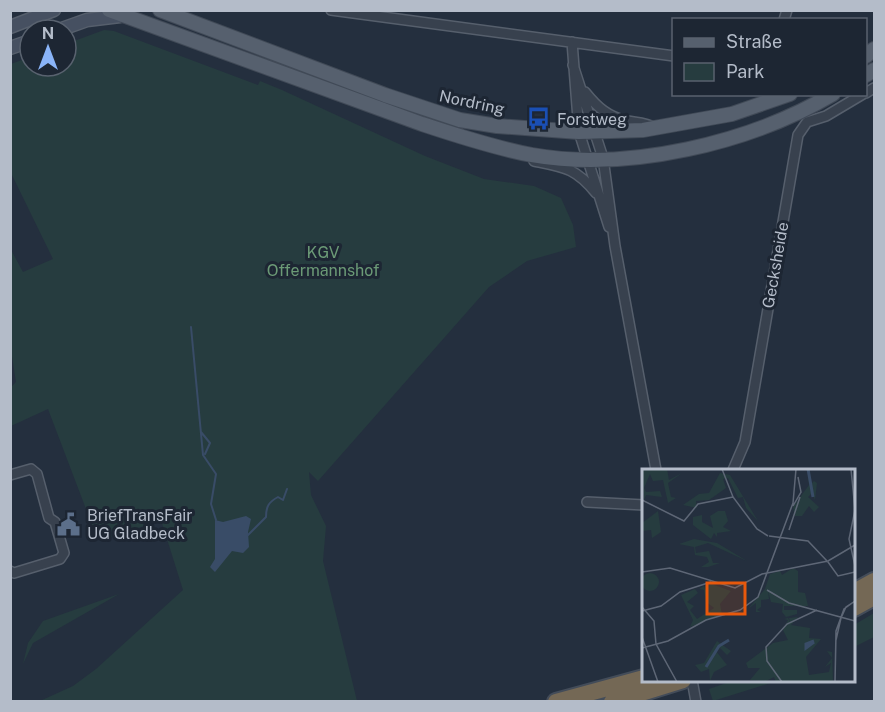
<svg xmlns="http://www.w3.org/2000/svg" width="885" height="712" viewBox="0 0 885 712" font-family="'Public Sans',sans-serif">
  <style>
    .green { fill: #263c3f }
    .water { fill: #394c67 }
    .lines { fill: none; stroke-linecap: round; stroke-linejoin: round }
    .stream { stroke: #394c67; stroke-width: 2 }
    .minor-casing { stroke: #565f6c; stroke-width: 12 }
    .secondary-casing { stroke: #565f6c; stroke-width: 15 }
    .primary-casing { stroke: #414a57; stroke-width: 16 }
    .motorway-casing { stroke: #434c59; stroke-width: 20 }
    .minor { stroke: #38414e; stroke-width: 9 }
    .secondary { stroke: #465061; stroke-width: 12 }
    .primary { stroke: #56606e; stroke-width: 14 }
    .motorway { stroke: #746855; stroke-width: 16 }
    .labels { text-anchor: middle; stroke-width: 6; stroke-linejoin: round; paint-order: stroke }
    .street-label { font-size: 16px; fill: #b4bcc9; stroke: #1d2633 }
    .poi-label { font-size: 16px; fill: #b4bcc9; stroke: #1d2633; text-anchor: start }
    .park-label { font-size: 16px; fill: #6b9a76; stroke: #1d2633 }
    .inset-river { fill: none; stroke: #394c67; stroke-width: 3 }
    .inset-road { fill: none; stroke: #5e6776; stroke-width: 1.5 }
    .view { fill: #e8590c; fill-opacity: 0.15; stroke: #e8590c; stroke-width: 3 }
    .inset-edge { fill: none; stroke: #b4bcc9; stroke-width: 3 }
  </style>
  <rect width="100%" height="100%" fill="#242f3e"/>
  <path class="green" d="M104 30 114 31 258 85 260 81 282 90 425 156 484 179 534 186 561 198 573 225 576 247 527 261 489 287 318 481 309 472 311 495 326 526 323 561 357 701H40L73 686 96 669 183 590 161 520 103 540 94 530 48 409 11 426V387L16 382 10 344V248L23 272 53 259 11 173V64L30 57V66H66V44Z
    M119 594 33 643 23 664 28 643 43 621Z
    M874 613V637L854 647V625Z
    M735 680H777V681L713 701 709 689Z"/>
  <path class="water" d="M246 516 251 519 248 532 249 547 243 553 232 551 215 572 210 567 215 559V520L223 522Z"/>
  <g class="lines">
    <path class="stream" d="M191 327 203 455 216 474 211 504 216 520
      M201 432 210 443 205 454
      M248 535 266 517C266 506 269 502 278 497L283 500 287 489"/>
    <defs>
      <path id="minor" d="M331 10 674 56
        M784 20 787 10
        M572 42 579 132 609 227
        M573 65 603 158 615 246 656 470
        M585 92C597 107 608 117 627 121 638 123 645 122 655 128
        M866 93 874 88
        M534 161C564 167 576 168 596 193
        M733 470 745 442 798 135 807 122 826 116 863 94
        M10 475 31 469 37 474 49 518 55 522 64 553 60 559 14 573 10 571
        M587 502 644 505
        M692 680 696 702"/>
      <path id="secondary" d="M10 27 54 10
        M59 30 87 20 120 16
        M10 48 30 41"/>
      <path id="primary" d="M109 10 422 124C458 136 495 148 532 155 628 172 750 143 833 94
        M160 10 385 95 460 120 497 126 579 132 643 130 732 114 790 94
        M866 56 874 49
        M866 75 874 70"/>
      <path id="motorway" d="M854 592 874 581
        M854 608 874 597
        M556 702 644 678
        M612 702 683 680"/>
    </defs>
    <use href="#minor" class="minor-casing"/>
    <use href="#secondary" class="secondary-casing"/>
    <use href="#primary" class="primary-casing"/>
    <use href="#motorway" class="motorway-casing"/>
    <use href="#minor" class="minor"/>
    <use href="#secondary" class="secondary"/>
    <use href="#primary" class="primary"/>
    <use href="#motorway" class="motorway"/>
  </g>
  <defs>
    <symbol id="bus-bare" viewBox="-9 -9 18 18"><path d="M-5-6H5V4H4V6H2V4H-2V6H-4V4H-5ZM-3.5-4V0h7V-4ZM-3.5 1.2v1.5H-2V1.2ZM2 1.2v1.5H3.5V1.2Z" fill="#1a4fb4" stroke="#1d2633" stroke-width="2.5" paint-order="stroke"/></symbol>
    <symbol id="civic-bare" viewBox="-9 -9 18 18"><path d="M-.6-6.5H3V-4.5H.6V-3L4-1V1h2V6H-6V1h2V-1L-.6-3ZM-1.2 2.5V6h2.4V2.5Z" fill="#5c6f8a" stroke="#1d2633" stroke-width="2.5" paint-order="stroke"/></symbol>
  </defs>
  <g fill-rule="evenodd">
    <use href="#bus-bare" x="522" y="102" width="33" height="33"/>
    <use href="#civic-bare" x="52" y="508" width="33" height="33"/>
  </g>
  <g class="labels">
    <g class="street-label">
      <text transform="translate(472 102) rotate(12)" y="6">Nordring</text>
      <text transform="translate(775 265) rotate(-80)" y="6">Gecksheide</text>
    </g>
    <g class="poi-label">
      <text x="557" y="125">Forstweg</text>
      <text x="87" y="521">BriefTransFair<tspan x="87" dy="18">UG Gladbeck</tspan></text>
    </g>
    <g class="park-label">
      <text x="323" y="258">KGV<tspan x="323" dy="18">Offermannshof</tspan></text>
    </g>
  </g>
  <g transform="translate(642 469)">
    <rect width="213" height="213" fill="#242f3e"/>
    <path d="M0 0H25L27 11 40 4 26 14 29 28 34 29 26 34 21 11 11 12 8 5 2 19 4 23 18 22 20 28 4 26 2 31ZM78 4 88 6 116 52 104 39 101 28 96 29 86 9 81 10 84 19 67 31 54 32 55 39 41 36 57 25 67 24ZM166 8 169 15 172 12 175 14 173 31 170 24 166 28 177 38 172 43 167 37 160 47H153L151 38 167 16ZM16 42 19 63 10 69 9 61 0 62V54ZM76 42H83L86 52 81 58 89 62 75 64V68L72 64 69 70 51 56V48L60 46V53L71 59 68 47ZM52 70 75 74 105 92 66 74 53 78 54 84 67 82 71 94H78L66 98H59L67 93 65 88 53 86 52 78 37 75ZM151 99 156 102V123L163 124 166 137H142V141H155V145L144 148 140 143 141 135 129 133 126 122 127 130 119 131V138L115 141 119 143H114V134L106 140 123 120 128 105 138 102 140 106ZM-1 113a9 9 0 1 1 18 0a9 9 0 1 1-18 0ZM70 115 89 122 78 135 80 145 48 158 51 151 39 126 53 120 56 124 45 133 52 137 48 141 55 150 72 139 64 133 62 121 57 120 62 117 66 125 63 117ZM156 148 149 156 168 159 167 169 179 170 164 188 167 206 187 203 189 194 183 198 190 189 185 182 190 183 191 213H134L132 208 124 212 108 211 118 199H106L104 194 131 174 146 171 141 161 146 151 142 150 146 149 148 153 147 149ZM75 172 89 182 85 186 78 179 74 182 85 196 72 203 68 212 67 200 59 203 53 196 62 194Z" fill="#263c3f"/>
    <path class="inset-river" d="M166 0 171 28M172 172 164 175V179L172 173M64 198 77 177 87 171"/>
    <path class="inset-road" d="M80 0 91 28 115 60 126 67M209 0 213 41 207 70 213 97M0 31 42 52 56 35 91 28M151 37 159 23 156 8M147 61 158 28M127 67 166 72 186 93M186 93 196 107 213 103M0 103 28 99 93 119 120 105 186 92 213 76M125 121 147 134 213 152M0 138 12 152 14 175 35 213M0 142 19 137 38 123 69 113M199 149 204 138 213 132M0 168 16 213M194 171 199 149M0 179 26 172 64 151 98 141 116 128 151 34 154 0M140 213 125 192 124 178 145 155 175 141M193 213 194 167M193 213 194 162 202 140 213 132"/>
    <path class="view" d="M65 114H103V145H65Z"/>
    <rect width="213" height="213" class="inset-edge"/>
  </g>
  <rect width="885" height="712" fill="none" stroke="#b4bcc9" stroke-width="24"/>
  <rect x="672" y="18" width="195" height="78" fill="#1d2633" stroke="#59626f" stroke-width="1.5"/>
  <rect x="684" y="38" width="30" height="9" fill="#56606e" stroke="#59626f" stroke-width="1.5"/>
  <text x="726" y="48" font-size="18" fill="#b4bcc9">Straße</text>
  <rect x="684" y="63" width="30" height="18" fill="#263c3f" stroke="#59626f" stroke-width="1.5"/>
  <text x="726" y="78" font-size="18" fill="#b4bcc9">Park</text>
  <g transform="translate(48 48)"><circle r="28" fill="#1d2633" stroke="#59626f" stroke-width="1.5"/>
  <path d="M0-4.5L10 22L0 15L-10 22Z" fill="#8ab4f8"/>
  <text y="-9" font-size="16" font-weight="bold" text-anchor="middle" fill="#b4bcc9">N</text>
  </g>
</svg>
